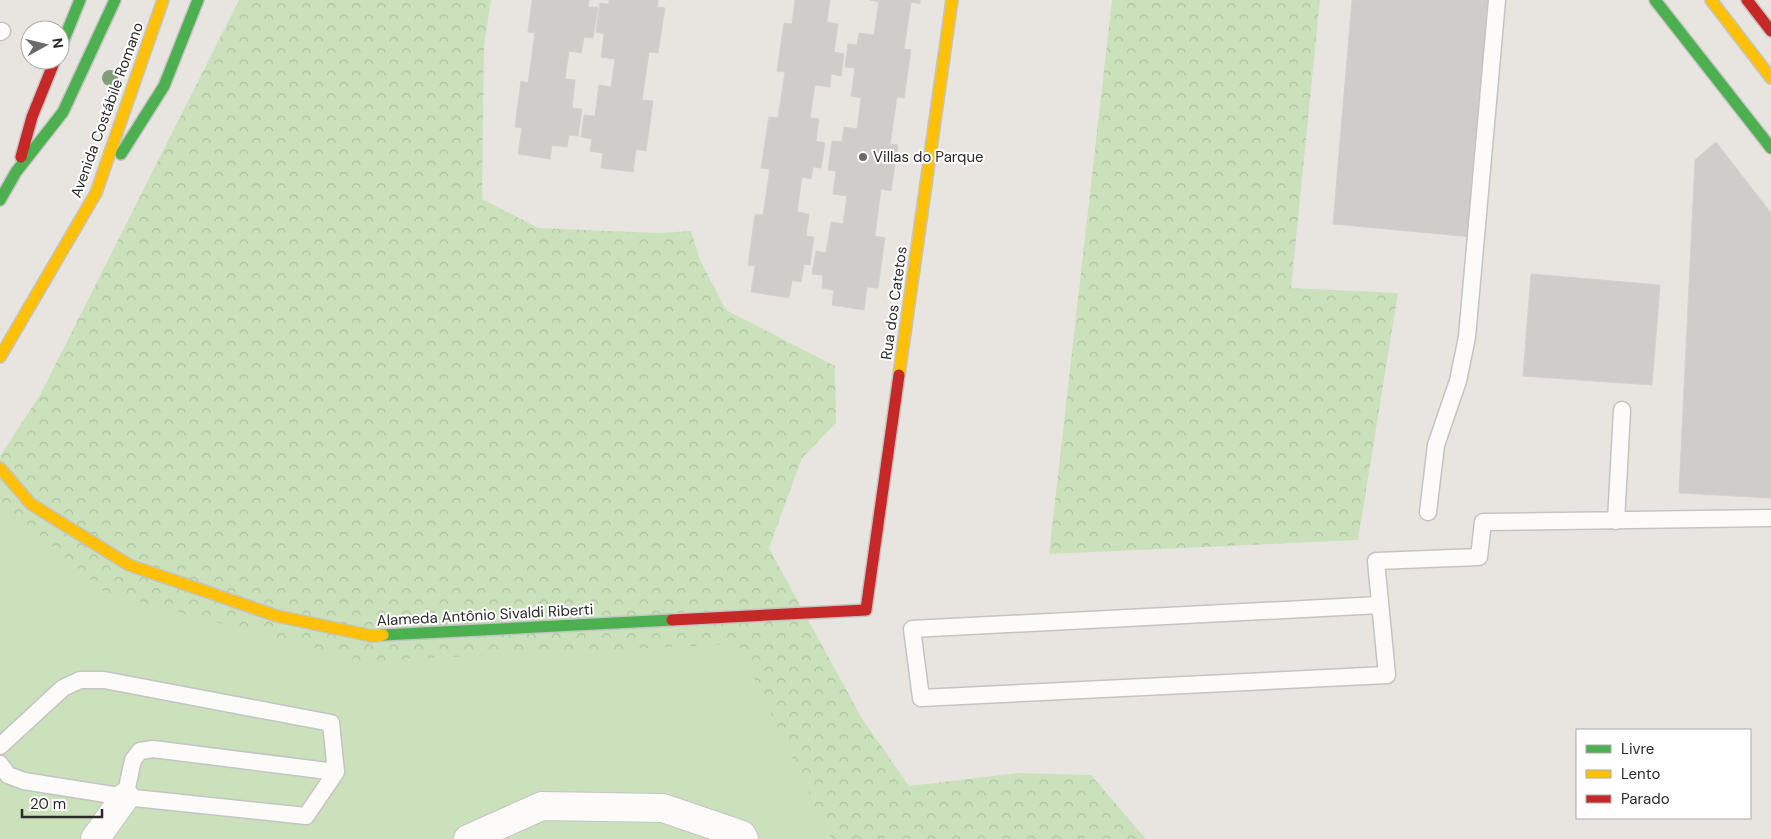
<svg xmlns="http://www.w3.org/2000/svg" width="1771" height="839" viewBox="0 0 1771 839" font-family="'DM Sans',sans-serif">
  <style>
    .forest { fill: url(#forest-crowns) }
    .park { fill: #cbe1bc }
    .building { fill: #cfcdca; stroke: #d3d1cd }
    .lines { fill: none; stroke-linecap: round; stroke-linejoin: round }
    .lane-casing { stroke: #c4c4c3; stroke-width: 19 }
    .street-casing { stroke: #c4c4c3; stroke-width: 30 }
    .fast-casing { stroke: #c4c4c3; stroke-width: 14 }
    .slow-casing { stroke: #c4c4c3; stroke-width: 14 }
    .jam-casing { stroke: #c4c4c3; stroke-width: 14 }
    .lane { stroke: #fcfbfa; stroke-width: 16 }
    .street { stroke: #fcfbfa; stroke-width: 28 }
    .fast { stroke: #4caf50; stroke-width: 11 }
    .slow { stroke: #ffc107; stroke-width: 11 }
    .jam { stroke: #c62828; stroke-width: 11 }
    .tree { fill: #829d77 }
    .poi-dot { fill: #6c6b6a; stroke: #fff; stroke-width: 2 }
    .labels { text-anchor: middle; stroke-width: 4; stroke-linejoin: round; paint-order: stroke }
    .street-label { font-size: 15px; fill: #2a2a2a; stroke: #fff }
    .poi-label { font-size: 15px; fill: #2a2a2a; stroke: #fff; text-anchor: start }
  </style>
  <defs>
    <pattern id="forest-crowns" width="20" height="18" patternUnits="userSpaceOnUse" patternTransform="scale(1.25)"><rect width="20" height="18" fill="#cbe1bc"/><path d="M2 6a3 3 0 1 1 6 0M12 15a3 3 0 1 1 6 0" fill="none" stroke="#aec1a2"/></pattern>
  </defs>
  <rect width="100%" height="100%" fill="#e8e5e1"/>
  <path class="forest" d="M239 0H491L484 46 482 199 538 228 657 233 691 231 700 260 726 310 835 366 836 423 802 458 769 548 861 717 909 786 1018 773 1091 775 1146 839H0V456L40 395Z
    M1112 0H1320L1291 288 1398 293 1358 540 1049 554Z"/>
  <path class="park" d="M0 501 106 593 362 661 738 644 831 839H0Z"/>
  <path class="building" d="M532 0H589L588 7H598L593 38 584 37 581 53 569 51 565 79 575 80 572 108 582 109 578 136 569 135 567 147 552 145 550 159 518 154 522 128 515 127 521 81 528 83 535 33 528 32Z
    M609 0H658L657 7 665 8 658 53 649 52 642 100 653 101 646 151 636 149 633 172 601 168 603 153 590 151 592 139 581 137 584 115 595 116 599 85 611 87 615 59 601 57 604 34 596 32 600 3 609 4Z
    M795 0H830L827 22 838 24 834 52 844 54 841 76 831 74 830 87 815 85 810 118 819 119 816 141 825 143 821 168 813 167 811 179 802 177 797 212 809 214 806 236 814 237 810 265 804 264 801 282 792 280 789 298 751 292 755 266 748 265 755 214 763 215 770 169 761 168 769 117 778 118 785 72 777 71 784 23 792 24Z
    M920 0V4L911 2 904 49 911 50 904 98 897 97 890 144 898 145 891 191 881 189 875 236 885 238 878 288 867 287 864 310 832 305 834 290 822 288 823 275 812 274 816 251 826 253 831 222 843 224 847 196 833 194 836 171 828 170 832 141 842 142 844 127 857 129 861 98 851 96 855 68 845 67 848 44 857 45 859 33 874 35 879 2 870 0Z
    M1352 0H1493L1473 237 1333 224Z
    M1716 142 1771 213V498L1679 493 1695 160Z
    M1531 274 1660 285 1652 385 1523 376Z"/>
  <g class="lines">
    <defs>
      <path id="lane" d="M0 32 2 31
        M1428 512 1436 445 1458 381 1467 337 1497 0
        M1616 521 1622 410
        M1380 605 912 629 921 698 1387 675 1376 561 1479 557 1483 522 1771 518
        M0 746 63 688 80 680H104L331 723 336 772 306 816 125 797 24 781 8 775 0 764
        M125 797 133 760 140 751 153 749 336 772"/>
      <path id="street" d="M95 839 125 797
        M468 839 542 806 663 808 742 835 744 839"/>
      <path id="fast" d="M1655 0 1771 148
        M60 49 80 0
        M121 154 164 86 198 0
        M0 200 16 172 63 112 115 0
        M383 635 672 620"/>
      <path id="slow" d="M1711 0 1771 78
        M0 357 96 193 163 0
        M899 375 952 0
        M0 468 31 504 129 565 277 616 372 636 383 635"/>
      <path id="jam" d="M1747 0 1771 31
        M21 157 32 117 55 60
        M672 620 866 610 899 375"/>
    </defs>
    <use href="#lane" class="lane-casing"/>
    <use href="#street" class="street-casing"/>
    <use href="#fast" class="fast-casing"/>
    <use href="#slow" class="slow-casing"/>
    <use href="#jam" class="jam-casing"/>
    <use href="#lane" class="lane"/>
    <use href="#street" class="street"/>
    <use href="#fast" class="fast"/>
    <use href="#slow" class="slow"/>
    <use href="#jam" class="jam"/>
  </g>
  <circle class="tree" cx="110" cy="78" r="8"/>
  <circle class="poi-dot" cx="863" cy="157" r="5"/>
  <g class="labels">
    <g class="street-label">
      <text transform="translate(107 110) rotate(-70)" y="5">Avenida Costábile Romano</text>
      <text transform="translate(894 303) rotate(-82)" y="5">Rua dos Catetos</text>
      <text transform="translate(485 615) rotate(-3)" y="5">Alameda Antônio Sivaldi Riberti</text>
    </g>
    <g class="poi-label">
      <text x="873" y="162">Villas do Parque</text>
    </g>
  </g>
  <rect x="1576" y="729" width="175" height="90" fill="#ffffff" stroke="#aaaaaa"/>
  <rect x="1586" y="745" width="25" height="8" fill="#4caf50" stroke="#aaaaaa"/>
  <text x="1621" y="754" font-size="15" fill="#2a2a2a">Livre</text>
  <rect x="1586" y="770" width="25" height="8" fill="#ffc107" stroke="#aaaaaa"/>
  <text x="1621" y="779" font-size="15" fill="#2a2a2a">Lento</text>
  <rect x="1586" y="795" width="25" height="8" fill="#c62828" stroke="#aaaaaa"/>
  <text x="1621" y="804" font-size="15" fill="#2a2a2a">Parado</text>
  <g transform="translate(45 45) rotate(82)"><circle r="24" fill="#ffffff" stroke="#aaaaaa"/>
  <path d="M0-4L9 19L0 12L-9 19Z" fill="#6c6b6a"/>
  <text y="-8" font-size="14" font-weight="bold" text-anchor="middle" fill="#2a2a2a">N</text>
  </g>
  <path d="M22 809v8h80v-8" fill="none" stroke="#2a2a2a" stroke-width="2.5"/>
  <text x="30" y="809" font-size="15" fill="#2a2a2a" stroke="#ffffff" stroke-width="4" paint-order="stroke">20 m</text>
</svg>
